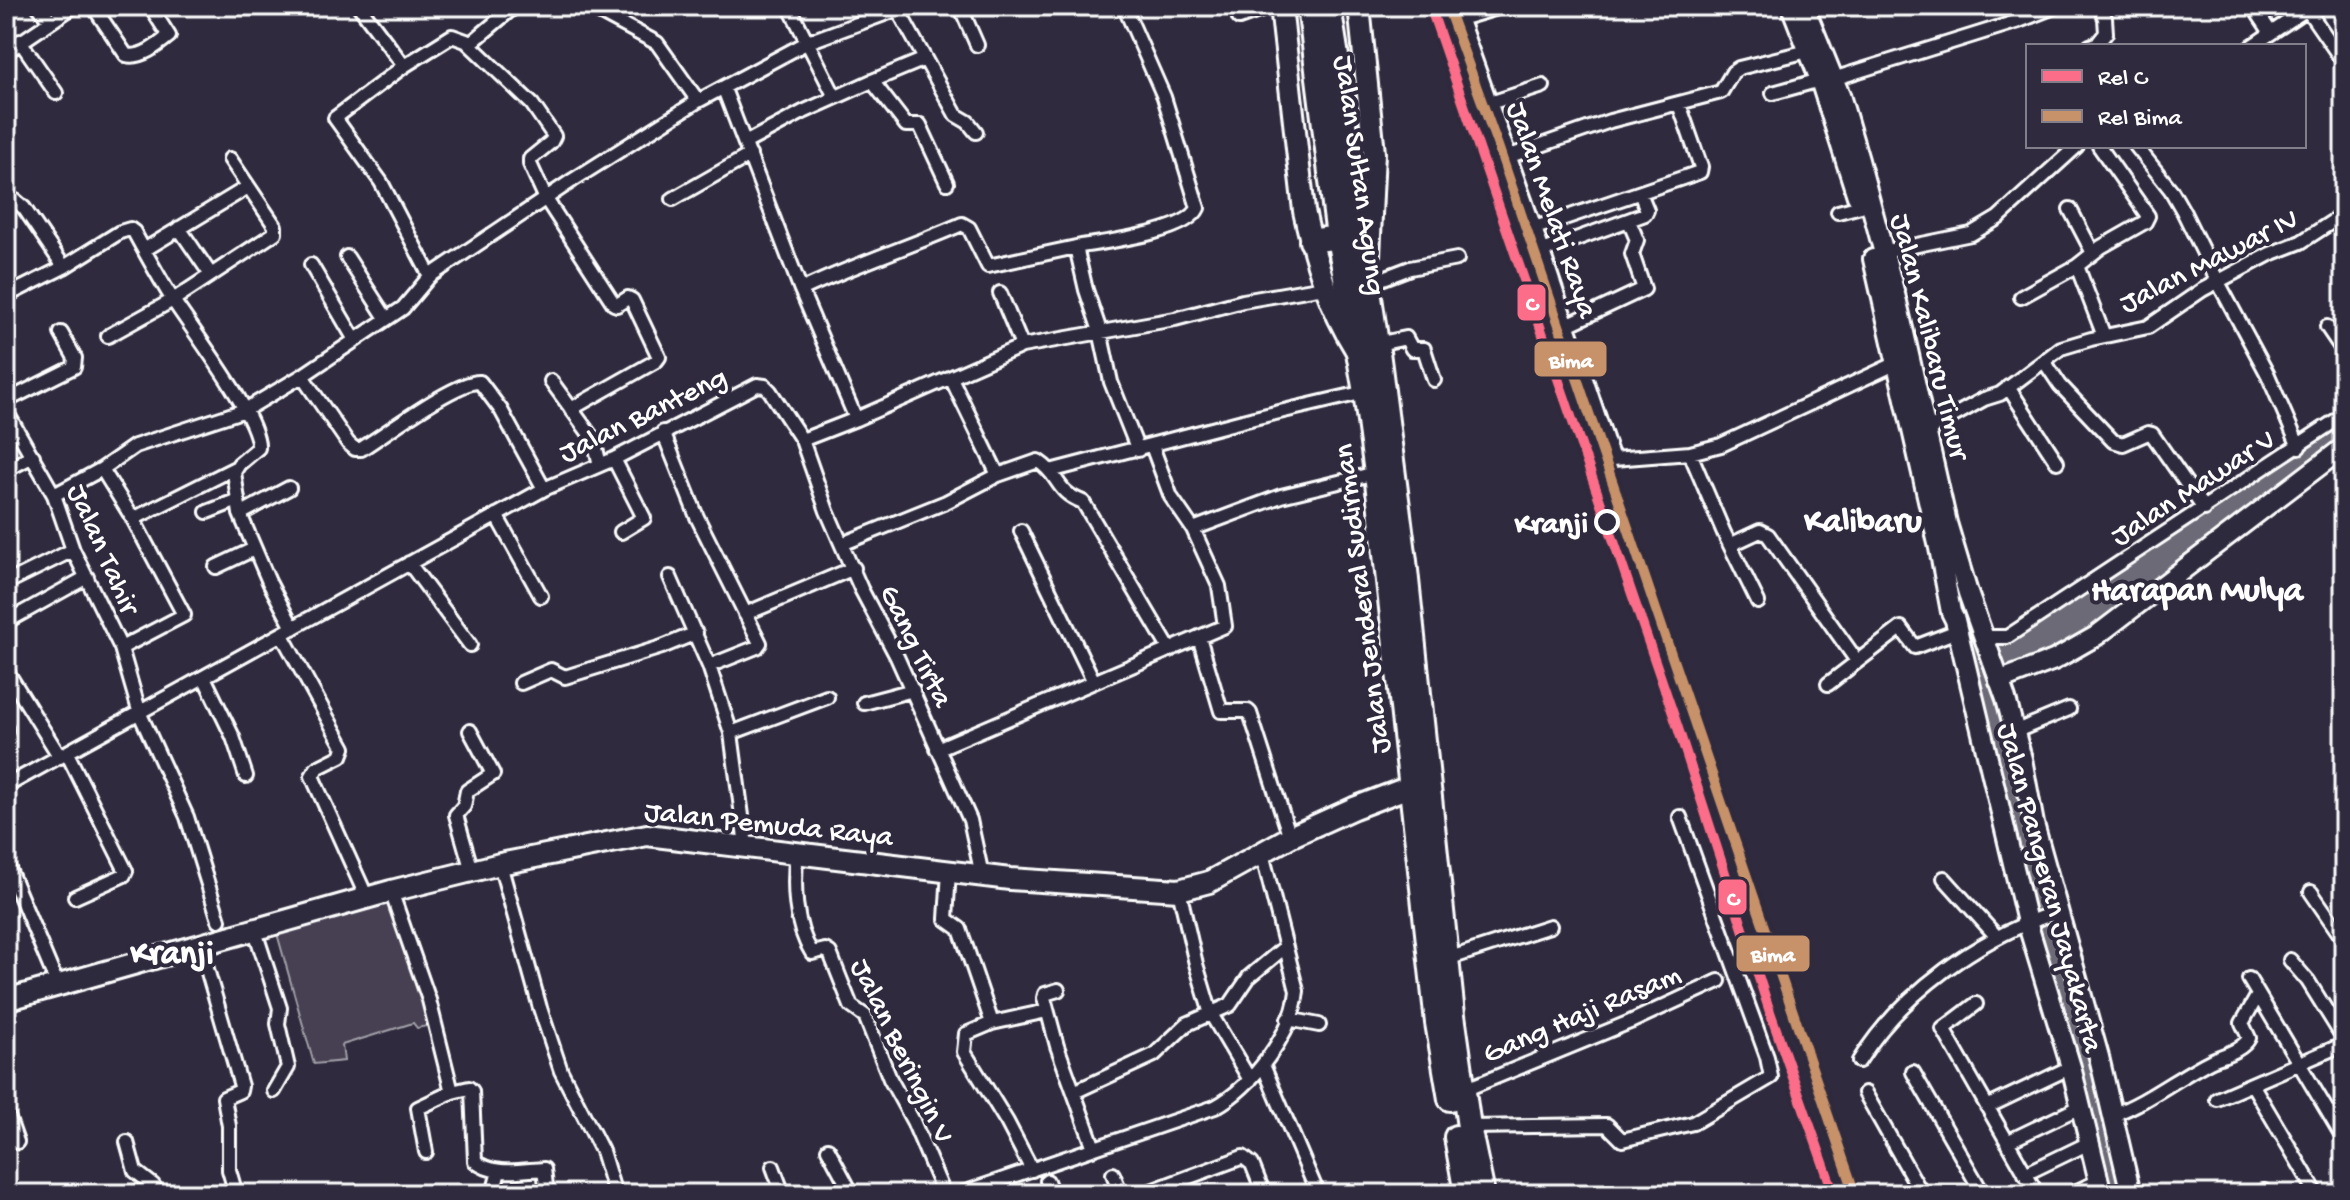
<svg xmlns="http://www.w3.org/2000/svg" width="2350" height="1200" viewBox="0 0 2350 1200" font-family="'Gochi Hand',sans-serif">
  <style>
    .green { fill: #464152; stroke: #a2a0a8; stroke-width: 2 }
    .water { fill: #6d6a77; stroke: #a7a6ad; stroke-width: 2 }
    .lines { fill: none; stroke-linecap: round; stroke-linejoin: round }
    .street-casing { stroke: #fff; stroke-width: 18 }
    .secondary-casing { stroke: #fff; stroke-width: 24 }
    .primary-casing { stroke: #fff; stroke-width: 26 }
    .highway-casing { stroke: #fff; stroke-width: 28 }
    .street { stroke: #2f2a3d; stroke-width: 12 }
    .secondary { stroke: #2f2a3d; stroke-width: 18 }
    .primary { stroke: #2f2a3d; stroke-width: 20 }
    .highway { stroke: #2f2a3d; stroke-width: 22 }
    .rail-1-casing { stroke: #2f2a3d; stroke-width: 16 }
    .rail-2-casing { stroke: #2f2a3d; stroke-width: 16 }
    .rail-1 { stroke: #fb6d88; stroke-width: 10 }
    .rail-2 { stroke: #c7916a; stroke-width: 10 }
    .stop-dot { fill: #2f2a3d; stroke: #fff; stroke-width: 4 }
    .labels { text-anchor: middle; stroke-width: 8; stroke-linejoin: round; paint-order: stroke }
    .street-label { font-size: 30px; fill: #fff; stroke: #2f2a3d }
    .stop-label { font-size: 30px; font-weight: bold; fill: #fff; stroke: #2f2a3d; text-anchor: end }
    .quarter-label { font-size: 34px; font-weight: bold; fill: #fff; stroke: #2f2a3d }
    .line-badge { stroke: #2f2a3d; stroke-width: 3 }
    .badge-label { font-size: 22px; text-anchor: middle; font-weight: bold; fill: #fff }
  </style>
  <rect width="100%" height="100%" fill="#2f2a3d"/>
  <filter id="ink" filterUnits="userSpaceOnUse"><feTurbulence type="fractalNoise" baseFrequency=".0125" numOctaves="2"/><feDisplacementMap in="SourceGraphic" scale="16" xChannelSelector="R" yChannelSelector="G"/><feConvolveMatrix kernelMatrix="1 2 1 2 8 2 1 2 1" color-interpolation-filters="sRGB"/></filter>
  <g filter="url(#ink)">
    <path class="green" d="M389 896 432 1025 417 1028 413 1023 342 1045 344 1061 314 1064 276 930Z"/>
    <path class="water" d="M2344 415V447L2148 598 1999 681 2131 1194H2102L1960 642 1983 637H2007Z"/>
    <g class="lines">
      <defs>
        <path id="street" d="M38 6 51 21
          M93 6 126 55C141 59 158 45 169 36L150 6
          M359 6 404 66 452 36 466 41 532 104 554 136 551 142 530 159V164L546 199 614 304 617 305 628 298 632 300 659 357 656 361 571 409
          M588 6 657 43 698 101
          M789 6 835 97
          M960 6 977 45
          M1124 6 1164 97 1198 208C1187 233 1103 242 1076 247L1086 290 1100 331 1111 382 1138 450
          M1456 6 1535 228 1613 459 1690 453 1721 445 1897 363
          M2253 6 2271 33
          M897 8 956 115 968 122 976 132
          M2307 9 2338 54 2344 59
          M1239 18 1273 6
          M1460 19 1504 6
          M20 41 56 93
          M470 44 515 6
          M2090 46 2098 43 2106 33 2105 18 2099 6
          M2252 46 2311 6
          M6 52 74 6
          M404 66 335 118 381 182 430 276
          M1833 79 2019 21 2057 6
          M872 81 925 59
          M724 89 801 290 856 419
          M1773 93 1820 80
          M1490 103 1543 86
          M745 143 803 112 872 81 906 125H920L947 183
          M2099 146 2148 216 2145 222 2101 247 2077 266 2104 336
          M2136 146 2171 190 2183 211 2218 282 2268 375 2299 447
          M1510 156 1610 121 1721 92 1733 72 1739 68 1808 51
          M6 198 16 201 24 208 64 267
          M673 199 750 155
          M2070 209 2093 253
          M1838 212 1861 206
          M179 228 211 275
          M1535 228 1700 172 1701 167 1679 104
          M144 250 248 187
          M1543 251 1645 214 1647 210 1640 193
          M1883 252 1971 234 1998 218 2077 146
          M347 257 386 318
          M311 265 355 340
          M1368 284 1410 268 1457 259
          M801 290C853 265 909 247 962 224L969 228 988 266 1076 247
          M1000 293 1022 346
          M6 296 64 267 120 232 130 229 134 232C146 254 158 276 171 297 190 327 261 419 258 448L239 464 234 472 240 514 269 582 293 628
          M2021 297 2077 266
          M1567 325 1644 289 1632 254 1637 240 1629 221
          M2327 327 2344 352
          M108 336 173 300 275 233V226L230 159
          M1377 344 1406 338 1412 349H1424L1434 380
          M2044 361 2060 385 2113 441 2123 444 2148 433 2152 434 2204 509
          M302 376 348 443 355 449H361C384 435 457 380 480 382L501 410 544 489
          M951 378 998 475 1038 461C1061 476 1054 491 1083 502L1170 650
          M551 381 594 440 600 465
          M2008 387 2057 462
          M6 401 74 367 75 358 61 333
          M6 411 54 495 73 550 121 648 140 714 187 817 219 920
          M1926 431 1984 399 2000 394 2061 348 2091 339 2148 327 2202 290 2270 254 2301 242 2344 214
          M663 432 697 517 760 643 757 647 709 666
          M802 440 827 511 861 589 897 657 970 820 982 875
          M1690 453 1724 533 1758 602
          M614 459 644 518 621 532
          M102 469 133 519 184 615 121 648
          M6 470 33 456
          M1050 471 1254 418 1365 392
          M54 495 102 469 135 446 245 410 302 376 403 308 430 276 573 180 698 101 808 42 906 6
          M207 512 238 500
          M240 514 289 488
          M496 515 541 596
          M133 519 235 468
          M1193 529 1281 496 1376 473
          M1021 531 1094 682
          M842 544 946 502 998 475
          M1730 545 1760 531 1768 535 1857 661
          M409 563 470 645
          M216 567 254 549
          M670 577 709 666 731 733 746 846
          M6 583 73 550
          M745 614 854 568
          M6 622 87 577
          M282 635 344 748 341 756 317 768 312 776 367 898
          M1199 637 1221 711H1248L1250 713 1290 837
          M1983 637H2007L2344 415
          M6 670 60 757
          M204 677 233 737 246 776
          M521 683 551 670 565 677 662 647 696 633
          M1828 684 1901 628 1915 647 1957 631
          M864 703 913 690
          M6 728V732
          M470 731 493 774 467 791 464 806 456 815 472 871
          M2014 732 2069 709
          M731 733 827 697
          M937 749 1225 626 1219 586 1193 529 1171 497 1152 446
          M67 753 126 871 124 875 75 897
          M6 786 544 489 614 459 757 385 765 386 770 391 802 440 856 419 1022 346 1175 319 1243 301 1324 287
          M797 852C793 884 794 925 812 953L825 950 830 953 851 1006 865 1016 890 1079 913 1121 944 1194
          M6 862 58 986
          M2342 863 2344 866
          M500 864 540 1008 561 1071 602 1151 615 1194
          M949 871 946 919 960 929 992 1023
          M1944 878 1997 937
          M1179 890 1196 964 1211 1014 1250 1080
          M391 891 429 1000 452 1092 469 1088 472 1091 475 1161C493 1177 522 1170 544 1169L547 1194
          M2311 892 2344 940
          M255 931 280 1008 278 1024 288 1067 274 1091
          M200 945 241 1086 240 1091 224 1098 229 1126V1170L236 1194
          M1447 959 1550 926
          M2290 960 2308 981 2344 1039
          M2249 979 2344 1139
          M1058 990 1045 994 1044 998 1057 1046 1094 1148
          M1976 1004 1943 1029 2037 1194
          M1288 1019 1319 1025
          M1859 1061C1902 992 1980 937 2057 912
          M1263 1065 1318 1194
          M1913 1072 1983 1194
          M2252 1084 2317 1194
          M1464 1090 1630 1022 1719 981
          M1074 1092 1154 1055 1187 1024 1230 1005 1249 977 1285 947
          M1865 1093 1922 1194
          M2217 1099 2344 1044
          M1987 1107 2071 1067
          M6 1111 17 1142
          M2112 1115C2148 1102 2178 1077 2212 1060 2224 1055 2243 1050 2249 1038L2242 1023 2258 995
          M1469 1127 1607 1125 1622 1140 1693 1123 1771 1077 1767 1057 1680 817
          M127 1142 135 1171 153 1185 158 1194
          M2007 1142 2080 1107
          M828 1149 852 1194
          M426 1152 418 1108 452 1092
          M773 1167 783 1194
          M1032 1170 1007 1122 969 1060 964 1052 966 1034 992 1023 1047 1011
          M1113 1174 1121 1194
          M2025 1174 2089 1143
          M1047 1181 1052 1194
          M2264 1191 2265 1194
          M493 1194 499 1171
          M960 1194 1215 1107C1252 1087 1293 1033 1297 991L1262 853
          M1143 1194 1243 1157 1252 1164 1264 1194
          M2071 1194 2099 1181"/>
        <path id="secondary" d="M1791 6 1820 80 1857 196
          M1804 6 1840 95 1859 160 1897 302 1947 523 1968 593 2006 699 2022 759 2034 824 2099 1057 2131 1194
          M1873 259 1939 548 1951 612 1955 620 2027 922 2071 1067 2102 1194
          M1999 681 2054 660 2096 636 2344 447"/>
        <path id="primary" d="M1281 6 1304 211C1315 261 1329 306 1356 350
          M1359 6 1374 153 1368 277
          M6 1000 391 891 500 864 647 835 1010 879 1179 890 1209 882 1290 837 1354 808 1412 786 1426 784"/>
        <path id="highway" d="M1309 6 1338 237 1365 392 1376 473 1437 1023 1450 1099
          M1329 6 1338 63 1356 245 1368 284 1377 344 1405 561 1453 1015 1469 1127 1483 1194
          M1311 241 1338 237
          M1456 1137 1466 1194"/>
      </defs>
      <use href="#street" class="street-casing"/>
      <use href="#secondary" class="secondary-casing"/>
      <use href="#primary" class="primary-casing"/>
      <use href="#highway" class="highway-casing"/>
      <use href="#street" class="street"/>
      <use href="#secondary" class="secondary"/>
      <use href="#primary" class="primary"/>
      <use href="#highway" class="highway"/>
      <defs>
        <path id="rail-1" d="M1430 6 1677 725 1770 1012 1834 1194"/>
        <path id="rail-2" d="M1447 6 1498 146 1855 1194"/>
      </defs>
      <use href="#rail-1" class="rail-1-casing"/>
      <use href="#rail-2" class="rail-2-casing"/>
      <use href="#rail-1" class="rail-1"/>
      <use href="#rail-2" class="rail-2"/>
    </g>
  </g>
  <circle class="stop-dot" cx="1607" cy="522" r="11"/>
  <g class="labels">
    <g class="street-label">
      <text transform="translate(1362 175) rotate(82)" y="10">Jalan Sultan Agung</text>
      <text transform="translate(1554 209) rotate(71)" y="10">Jalan Melati Raya</text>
      <text transform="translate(2208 259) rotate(-27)" y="10">Jalan Mawar IV</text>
      <text transform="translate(1932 336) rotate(76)" y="10">Jalan Kalibaru Timur</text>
      <text transform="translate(642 413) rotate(-26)" y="10">Jalan Banteng</text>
      <text transform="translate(2192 486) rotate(-33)" y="10">Jalan Mawar V</text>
      <text transform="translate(105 548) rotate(66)" y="10">Jalan Tahir</text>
      <text transform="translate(1360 599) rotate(-97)" y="10">Jalan Jenderal Sudirman</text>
      <text transform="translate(918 645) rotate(64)" y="10">Gang Tirta</text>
      <text transform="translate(769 822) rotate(6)" y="10">Jalan Pemuda Raya</text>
      <text transform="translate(2052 887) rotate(75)" y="10">Jalan Pangeran Jayakarta</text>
      <text transform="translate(1581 1012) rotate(-23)" y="10">Gang Haji Rasam</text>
      <text transform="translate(904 1050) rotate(64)" y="10">Jalan Beringin V</text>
    </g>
    <g class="stop-label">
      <text x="1588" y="532">Kranji</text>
    </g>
    <g class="quarter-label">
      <text x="1863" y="530">Kalibaru</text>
      <text x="2197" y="599">Harapan Mulya</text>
      <text x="172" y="962">Kranji</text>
    </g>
  </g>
  <g class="line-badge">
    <rect x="1516" y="283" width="31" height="39" rx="8" fill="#fb6d88"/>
    <rect x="1533" y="340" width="75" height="38" rx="8" fill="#c7916a"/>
    <rect x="1717" y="878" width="31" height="38" rx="8" fill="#fb6d88"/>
    <rect x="1735" y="934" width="76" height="39" rx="8" fill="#c7916a"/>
  </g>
  <g class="badge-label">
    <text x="1532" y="310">C</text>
    <text x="1571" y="367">Bima</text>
    <text x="1733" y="905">C</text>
    <text x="1773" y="961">Bima</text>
  </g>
  <rect width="2350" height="1200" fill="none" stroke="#2f2a3d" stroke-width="32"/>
  <rect x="16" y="16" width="2318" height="1168" fill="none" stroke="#fff" stroke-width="3" filter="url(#ink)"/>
  <rect x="2026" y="44" width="280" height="104" fill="#2f2a3d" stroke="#827f8b" stroke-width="2"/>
  <rect x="2042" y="70" width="40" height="12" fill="#fb6d88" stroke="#827f8b" stroke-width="2"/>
  <text x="2098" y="84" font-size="24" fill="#ffffff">Rel C</text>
  <rect x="2042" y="110" width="40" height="12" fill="#c7916a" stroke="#827f8b" stroke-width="2"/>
  <text x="2098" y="124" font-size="24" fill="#ffffff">Rel Bima</text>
</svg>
